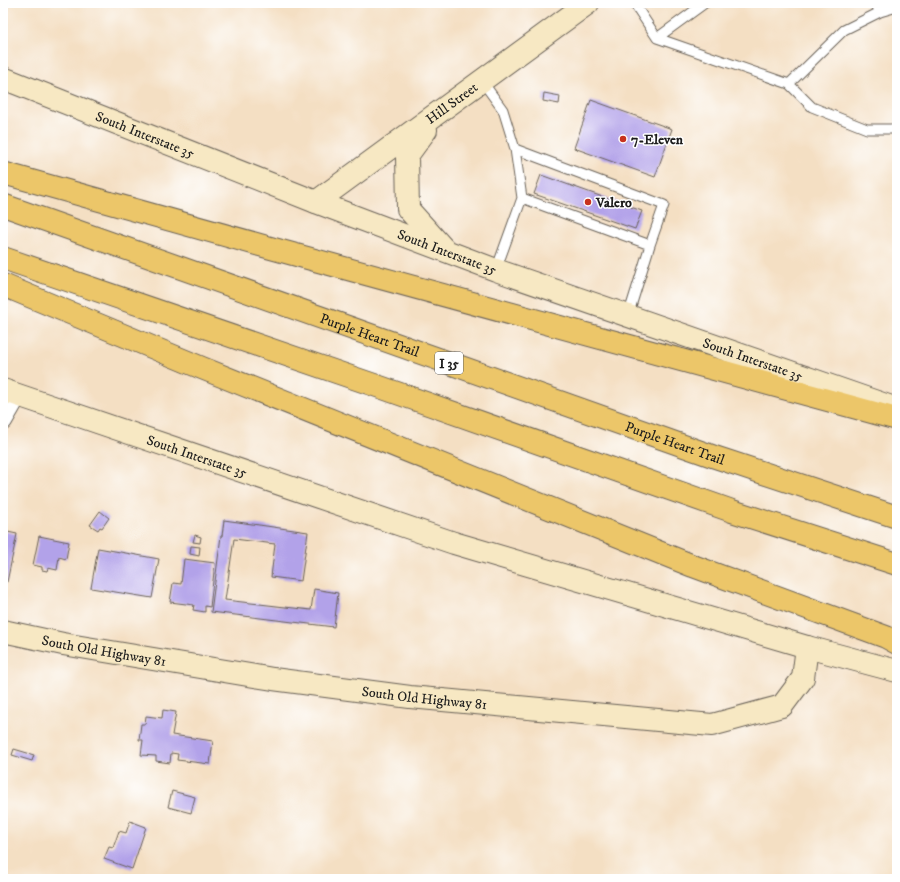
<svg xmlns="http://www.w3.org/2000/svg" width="900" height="882" viewBox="0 0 900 882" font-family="'IM FELL DW Pica',serif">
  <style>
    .building { fill: #b2a2e9 }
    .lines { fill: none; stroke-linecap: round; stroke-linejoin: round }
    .lane-casing { stroke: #686056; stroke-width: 11 }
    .street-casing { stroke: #686056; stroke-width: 20 }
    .secondary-casing { stroke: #686056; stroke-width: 24 }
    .highway-casing { stroke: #686056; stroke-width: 24 }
    .lane { stroke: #fff; stroke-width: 9 }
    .street { stroke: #fff; stroke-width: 18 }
    .secondary { stroke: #f7e8c3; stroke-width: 22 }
    .highway { stroke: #ecc669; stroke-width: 22 }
    .poi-dot { fill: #c8321e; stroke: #fff; stroke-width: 1.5 }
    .labels { text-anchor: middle; stroke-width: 3; stroke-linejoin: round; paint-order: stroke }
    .shield { fill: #fff; stroke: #606060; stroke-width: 1 }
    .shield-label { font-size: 13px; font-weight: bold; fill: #1c1c1c }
    .street-label { font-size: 14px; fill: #1c1c1c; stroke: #fff }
    .poi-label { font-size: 14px; font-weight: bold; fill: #1c1c1c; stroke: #fff; text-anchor: start }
  </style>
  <rect width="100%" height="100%" fill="#fff"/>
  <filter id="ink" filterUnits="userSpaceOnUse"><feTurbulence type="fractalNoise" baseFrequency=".025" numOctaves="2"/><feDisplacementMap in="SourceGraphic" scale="8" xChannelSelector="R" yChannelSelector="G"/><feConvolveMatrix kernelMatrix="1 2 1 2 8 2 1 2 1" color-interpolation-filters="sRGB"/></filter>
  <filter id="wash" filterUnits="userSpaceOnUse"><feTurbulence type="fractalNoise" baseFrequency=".012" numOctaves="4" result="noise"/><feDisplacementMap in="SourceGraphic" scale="16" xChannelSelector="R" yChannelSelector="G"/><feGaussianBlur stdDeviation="0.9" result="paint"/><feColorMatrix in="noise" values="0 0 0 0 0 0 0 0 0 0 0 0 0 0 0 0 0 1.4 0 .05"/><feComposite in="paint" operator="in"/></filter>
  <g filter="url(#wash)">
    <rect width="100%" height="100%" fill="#f4dfc3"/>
    <g id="blocks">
      <path class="building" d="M544 93 560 96 559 104 543 101Z
        M591 100 672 129 655 177 574 148Z
        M541 175 642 211 635 229 534 194Z
        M100 511 109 518 102 528 100 527 98 530 90 525Z
        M224 520 308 532 301 581 271 577 275 544 234 539 225 600 311 610 314 589 338 593 334 627 211 612 221 536H222Z
        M3 531 17 534 7 582 3 581Z
        M195 535 201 537 200 543 193 542Z
        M39 536 69 542 66 559 59 557 57 570 48 568 47 571 42 570V567L33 565Z
        M191 546 200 547 199 556 190 554Z
        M98 548 159 559 152 598 91 588Z
        M184 559 215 563 210 607 205 606V612L193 610 194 605 170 602 173 583 181 584Z
        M3 686 7 688 3 699Z
        M163 710 176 712 172 735 213 741 210 764 177 760 178 754 171 753 170 763 156 761V756L141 755 143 740H139L141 724H145L146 716 162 718Z
        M14 749 34 755 32 761 12 755Z
        M172 791 195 797 191 813 168 807Z
        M130 821 146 827 132 869 104 859 109 847 113 848 119 831 126 833Z"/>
    </g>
  </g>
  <g filter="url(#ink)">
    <use href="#blocks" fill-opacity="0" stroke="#686056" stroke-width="1"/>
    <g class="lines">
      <defs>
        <path id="lane" d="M634 3 657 38 789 84 812 107 867 129H897
          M875 3 880 12
          M657 38 705 3
          M482 81 503 110 515 149 664 205 650 245
          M789 84 844 30 880 12 897 7
          M515 149 522 198
          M496 270 522 198 650 245 628 316"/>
        <path id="street" d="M3 421 18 395"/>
        <g id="secondary">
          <path id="s1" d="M3 78 316 202 496 270 897 409"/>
          <path d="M426 130 407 156 408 209 443 248"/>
          <path id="s2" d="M316 202 588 3"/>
          <path id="s3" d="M3 390 454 543 807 647 897 671"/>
          <path id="s4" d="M3 631 63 644 273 679 410 697 712 725 782 706 803 678 807 647"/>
        </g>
        <g id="highway">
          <path d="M3 173 267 247 897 419"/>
          <path id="s5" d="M3 205 715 457 897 517"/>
          <path d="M3 258 380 387 732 511 897 564"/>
          <path d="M3 285 202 368 693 566 886 637 897 643"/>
        </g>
      </defs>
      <use href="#lane" class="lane-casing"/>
      <use href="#street" class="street-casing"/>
      <use href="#secondary" class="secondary-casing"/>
      <use href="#highway" class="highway-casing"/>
      <use href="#lane" class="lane"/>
      <use href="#street" class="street"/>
      <use href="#secondary" class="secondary"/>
      <use href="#highway" class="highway"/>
    </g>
  </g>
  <g class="poi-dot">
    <circle cx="623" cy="139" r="4"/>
    <circle cx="588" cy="202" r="4"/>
  </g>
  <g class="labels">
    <rect class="shield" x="435" y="352" width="28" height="22" rx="3"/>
    <g class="shield-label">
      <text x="449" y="368">I 35</text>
    </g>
    <g class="street-label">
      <text dy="5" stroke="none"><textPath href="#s2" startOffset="168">Hill Street</textPath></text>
      <text dy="5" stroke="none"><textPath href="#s1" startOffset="153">South Interstate 35</textPath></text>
      <text dy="5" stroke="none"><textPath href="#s1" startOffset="477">South Interstate 35</textPath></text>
      <text dy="5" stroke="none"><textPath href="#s5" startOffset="389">Purple Heart Trail</textPath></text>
      <text dy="5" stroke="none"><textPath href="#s1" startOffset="801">South Interstate 35</textPath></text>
      <text dy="5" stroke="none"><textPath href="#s5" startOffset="713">Purple Heart Trail</textPath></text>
      <text dy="5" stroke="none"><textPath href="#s3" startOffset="205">South Interstate 35</textPath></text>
      <text dy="5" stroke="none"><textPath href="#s4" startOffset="103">South Old Highway 81</textPath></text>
      <text dy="5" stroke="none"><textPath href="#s4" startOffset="427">South Old Highway 81</textPath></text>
    </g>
    <g class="poi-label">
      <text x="631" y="144">7-Eleven</text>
      <text x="596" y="207">Valero</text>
    </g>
  </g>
  <rect width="900" height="882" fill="none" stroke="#fff" stroke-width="16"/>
</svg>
